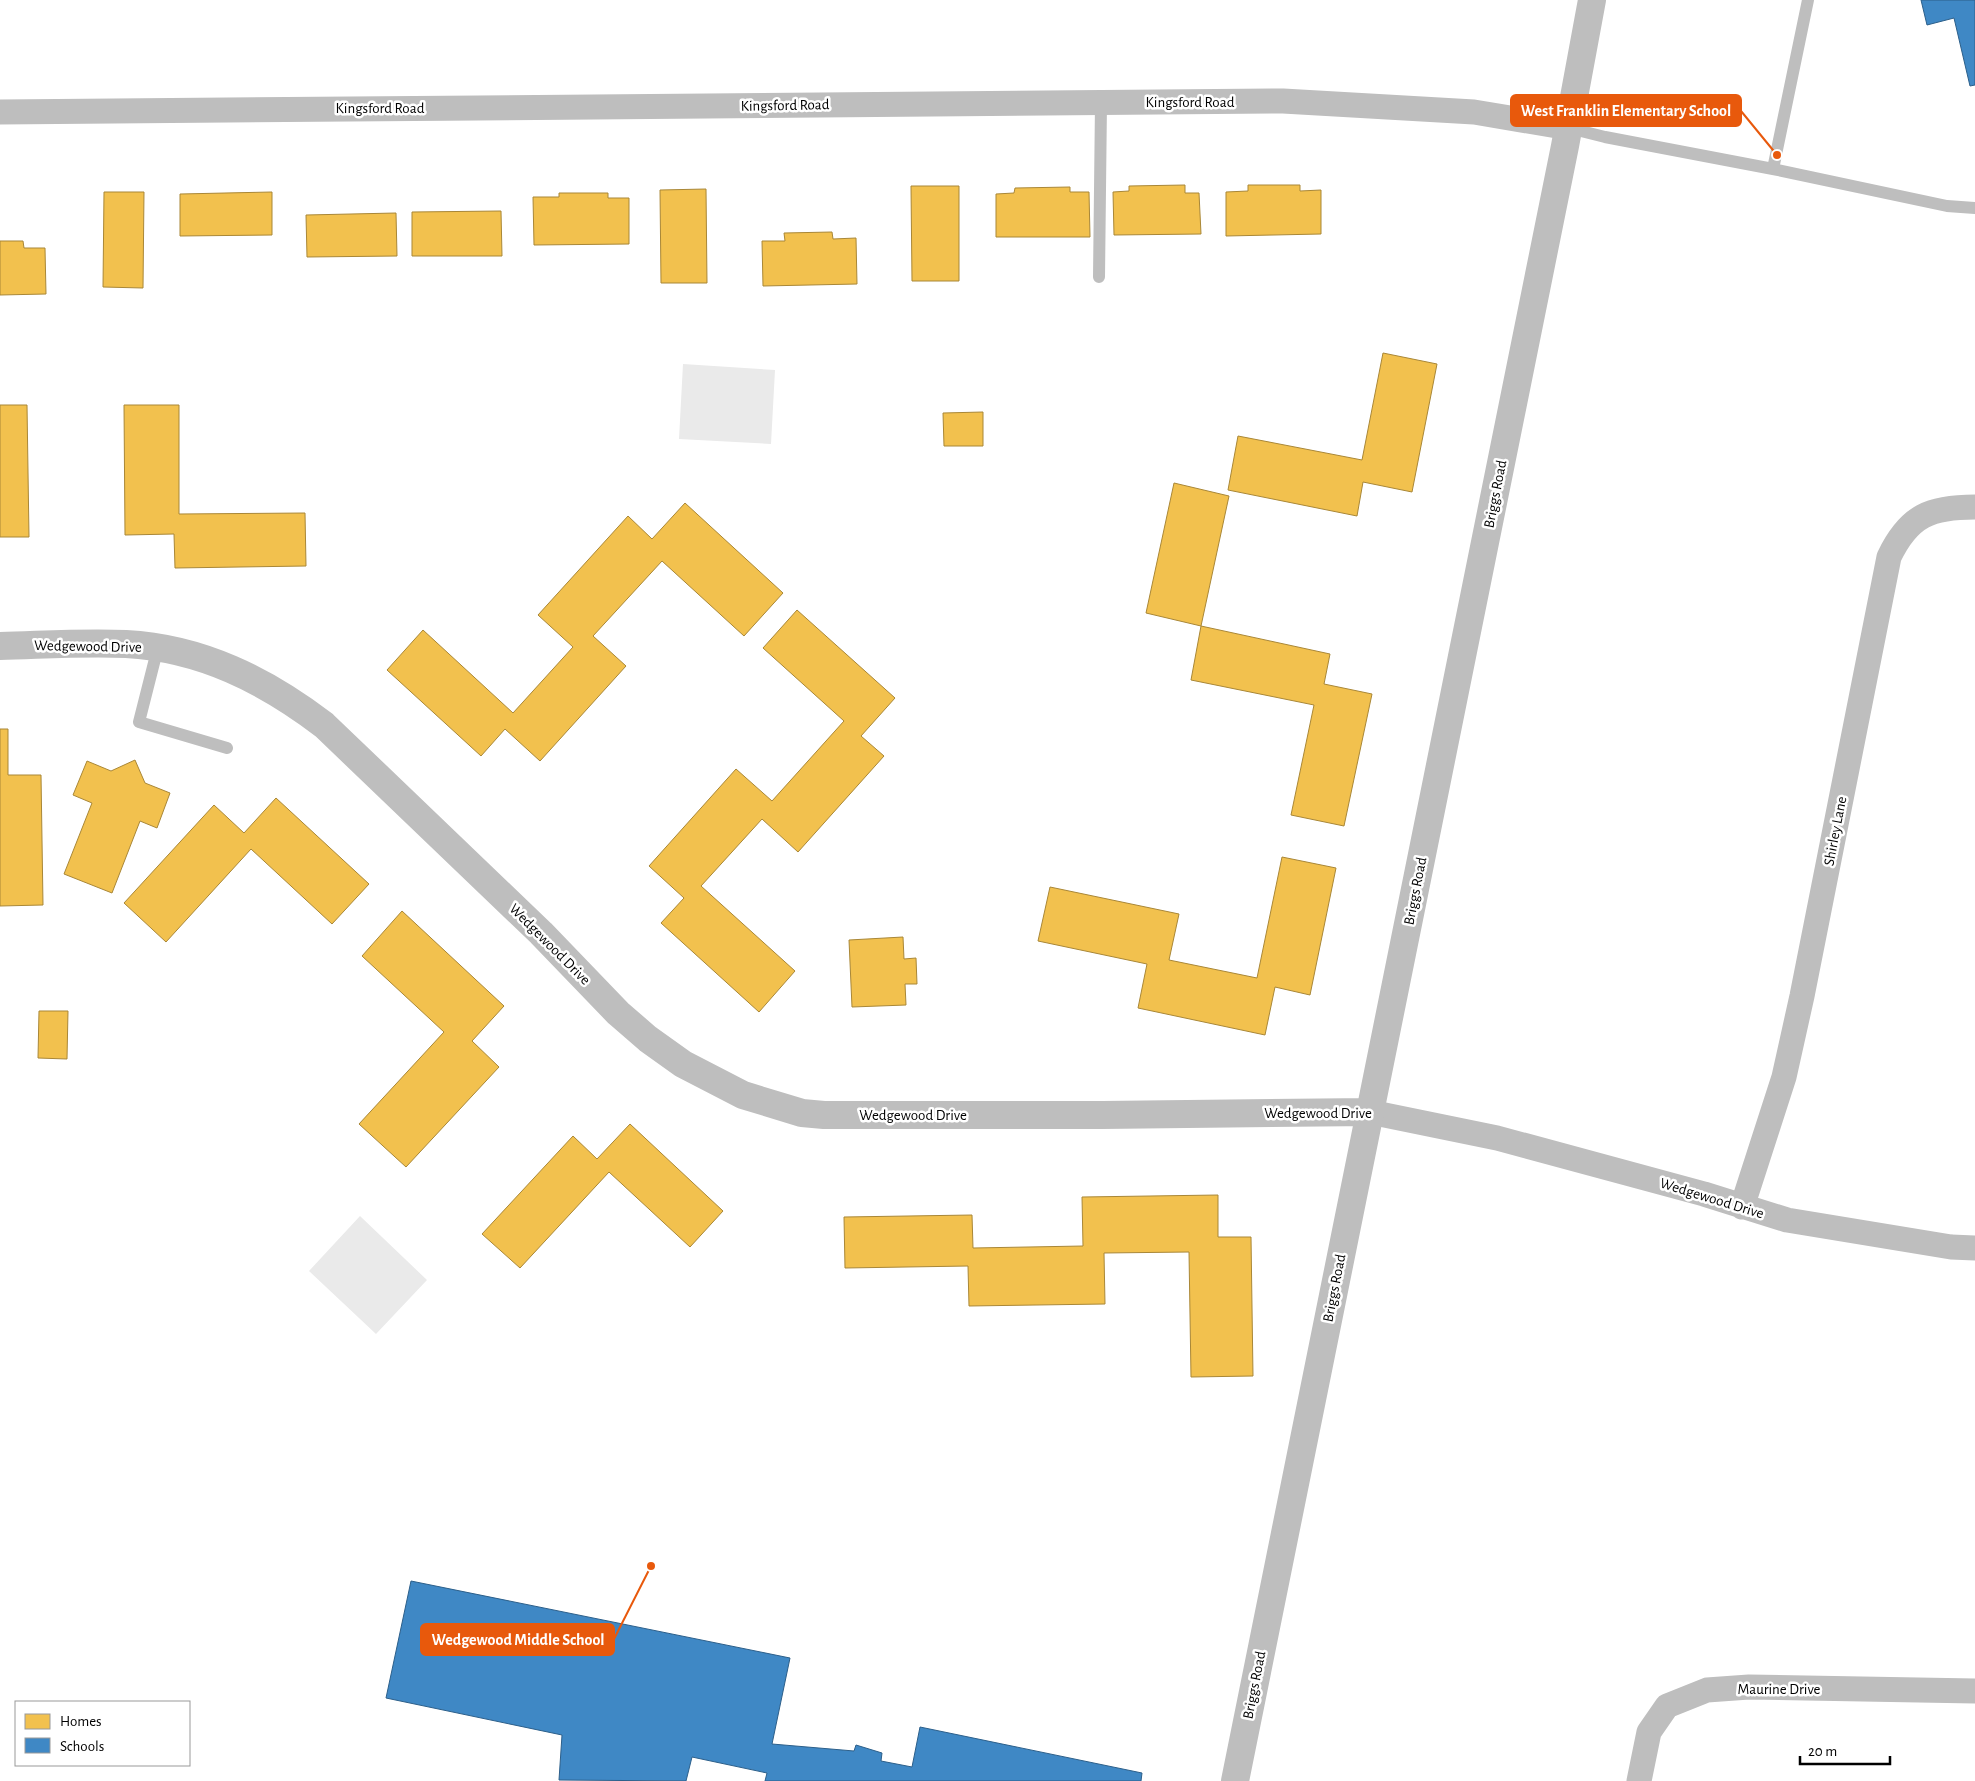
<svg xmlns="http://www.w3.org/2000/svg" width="1975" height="1781" viewBox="0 0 1975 1781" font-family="'Alegreya Sans',sans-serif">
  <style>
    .green { fill: #eaeaea }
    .homes { fill: #f2c14e; stroke: #a98737 }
    .schools { fill: #3f88c5; stroke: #2c5f8a }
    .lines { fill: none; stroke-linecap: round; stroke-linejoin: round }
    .service { stroke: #bebebe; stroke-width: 12 }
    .minor { stroke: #bebebe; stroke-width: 25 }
    .tertiary { stroke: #bebebe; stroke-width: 28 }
    .labels { text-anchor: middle; stroke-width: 5; stroke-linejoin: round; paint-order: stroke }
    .street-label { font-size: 15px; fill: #000; stroke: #fff }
    .leader { fill: none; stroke: #e8590c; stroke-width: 2 }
    .callout-dot { fill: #e8590c; stroke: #fff; stroke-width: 2 }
    .callout { fill: #e8590c; stroke: #e8590c; stroke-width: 2 }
    .callout-label { font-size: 16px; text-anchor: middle; font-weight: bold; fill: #fff }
  </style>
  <rect width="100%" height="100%" fill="#fff"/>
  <path class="green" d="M683 364 775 370 771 444 679 439Z
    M360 1216 427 1280 376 1334 309 1271Z"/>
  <path class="homes" d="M1185 185V193H1199L1201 234 1114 235 1113 192 1129 191V186Z
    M1248 185H1300V191L1321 190V234L1226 236V192L1248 191Z
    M911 186H959V281H912Z
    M1070 187V192H1089L1090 237H996V194L1014 193 1015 188Z
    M706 189 707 283H661L660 190Z
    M104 192H144L143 288 103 287Z
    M272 192V235L180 236V194Z
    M559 193H608V198H629V244L534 245 533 197H559Z
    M501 211 502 256H412V212Z
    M396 213 397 256 307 257 306 215Z
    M832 232 833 239 856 238 857 284 763 286 762 241H785L784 233Z
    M0 241H23L24 248H45L46 294 0 295Z
    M1383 353 1437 364 1412 492 1363 482 1357 516 1228 490 1238 436 1362 460Z
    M0 405H27L29 537H0Z
    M124 405H179V514L305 513 306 566 175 568 174 534 125 535Z
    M983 412V446H944L943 413Z
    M1174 483 1229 496 1201 626 1146 613Z
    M685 503 783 593 744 636 662 561 593 636 626 666 540 761 505 729 481 756 387 670 423 630 513 713 573 647 538 615 628 516 652 539Z
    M797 610 895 698 861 736 884 756 798 852 762 819 701 886 795 971 759 1012 661 923 684 898 649 866 736 769 772 801 844 721 763 648Z
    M1201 626 1330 654 1324 684 1372 694 1344 826 1291 815 1314 705 1191 680Z
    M0 729H8V775H41L43 905 0 906Z
    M135 760 145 783 170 793 157 828 140 821 112 893 64 874 92 803 73 795 87 761 111 771Z
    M276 798 369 884 332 924 251 849 166 942 124 903 214 805 244 833Z
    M1282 857 1336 868 1310 995 1275 987 1265 1035 1138 1008 1147 964 1038 941 1050 887 1179 914 1169 960 1257 978Z
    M402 911 504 1006 472 1041 499 1067 406 1167 359 1124 444 1032 362 956Z
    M903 937 904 959 916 958 917 984H905L906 1005 852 1007 849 940Z
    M39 1011H68L67 1059 38 1058Z
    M630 1124 723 1211 690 1247 609 1172 520 1268 482 1234 573 1136 597 1159Z
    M1218 1195V1237H1251L1253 1376 1191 1377 1189 1252 1104 1253 1105 1304 969 1306 968 1266 845 1268 844 1217 972 1215 973 1248 1083 1246 1082 1197Z"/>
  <path class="schools" d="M1921 0H1975V85L1970 86 1954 18 1927 25Z
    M411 1581 790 1658 772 1744 854 1751 856 1745 882 1753 881 1761 912 1767 920 1727 1142 1773 1141 1781H765L767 1773 692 1757 686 1781 559 1780 562 1735 386 1698Z"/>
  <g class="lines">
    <path class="service" d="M1569 128 1605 137 1773 169 1947 206 1975 208
      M1773 169 1808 0
      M1099 277 1101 103
      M158 647 139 722 227 748"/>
    <path class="minor" d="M0 112 1283 101 1474 112 1569 128
      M1370 1112 1497 1138 1704 1194 1787 1220 1951 1247 1975 1248
      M1742 1207 1784 1077 1802 996 1889 557C1909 515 1931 507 1975 507
      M1639 1781 1649 1732 1667 1706 1707 1690 1749 1687 1975 1691"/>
    <path class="tertiary" d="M0 646C42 645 84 642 126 644 201 648 265 680 324 725L541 933 618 1013 648 1039 683 1064 743 1095 802 1113 824 1115H1102L1370 1112
      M1235 1781 1565 146 1592 0"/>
  </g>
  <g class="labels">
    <g class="street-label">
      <text x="1190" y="107">Kingsford Road</text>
      <text transform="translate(785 105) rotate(-1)" y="5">Kingsford Road</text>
      <text x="380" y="113">Kingsford Road</text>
      <text transform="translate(1495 494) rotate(-79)" y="5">Briggs Road</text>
      <text transform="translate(88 646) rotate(1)" y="5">Wedgewood Drive</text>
      <text transform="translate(1835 831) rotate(-79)" y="5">Shirley Lane</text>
      <text transform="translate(1415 891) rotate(-79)" y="5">Briggs Road</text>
      <text transform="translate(550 944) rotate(45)" y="5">Wedgewood Drive</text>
      <text x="1318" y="1118">Wedgewood Drive</text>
      <text x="913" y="1120">Wedgewood Drive</text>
      <text transform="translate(1712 1198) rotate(17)" y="5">Wedgewood Drive</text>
      <text transform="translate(1334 1288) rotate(-79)" y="5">Briggs Road</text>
      <text transform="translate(1254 1685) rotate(-79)" y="5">Briggs Road</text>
      <text x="1779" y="1694">Maurine Drive</text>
    </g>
  </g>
  <path class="leader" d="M1777 155L1741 111M651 1566L614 1639"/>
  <g class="callout-dot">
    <circle cx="1777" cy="155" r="5"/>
    <circle cx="651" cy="1566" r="5"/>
  </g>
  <g class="callout">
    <rect x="1511" y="95" width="230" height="31" rx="5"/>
    <rect x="421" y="1624" width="193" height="31" rx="5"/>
  </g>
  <g class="callout-label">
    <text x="1626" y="116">West Franklin Elementary School</text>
    <text x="518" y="1645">Wedgewood Middle School</text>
  </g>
  <rect x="15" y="1701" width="175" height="65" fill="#ffffff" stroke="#999999"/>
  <rect x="25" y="1714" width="25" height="15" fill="#f2c14e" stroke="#999999"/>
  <text x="60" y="1726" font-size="15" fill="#000000">Homes</text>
  <rect x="25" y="1738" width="25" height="15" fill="#3f88c5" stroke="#999999"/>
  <text x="60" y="1751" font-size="15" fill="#000000">Schools</text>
  <path d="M1800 1756v8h90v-8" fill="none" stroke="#000000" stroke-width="2.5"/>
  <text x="1808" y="1756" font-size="15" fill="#000000" stroke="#ffffff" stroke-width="4" paint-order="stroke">20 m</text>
</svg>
